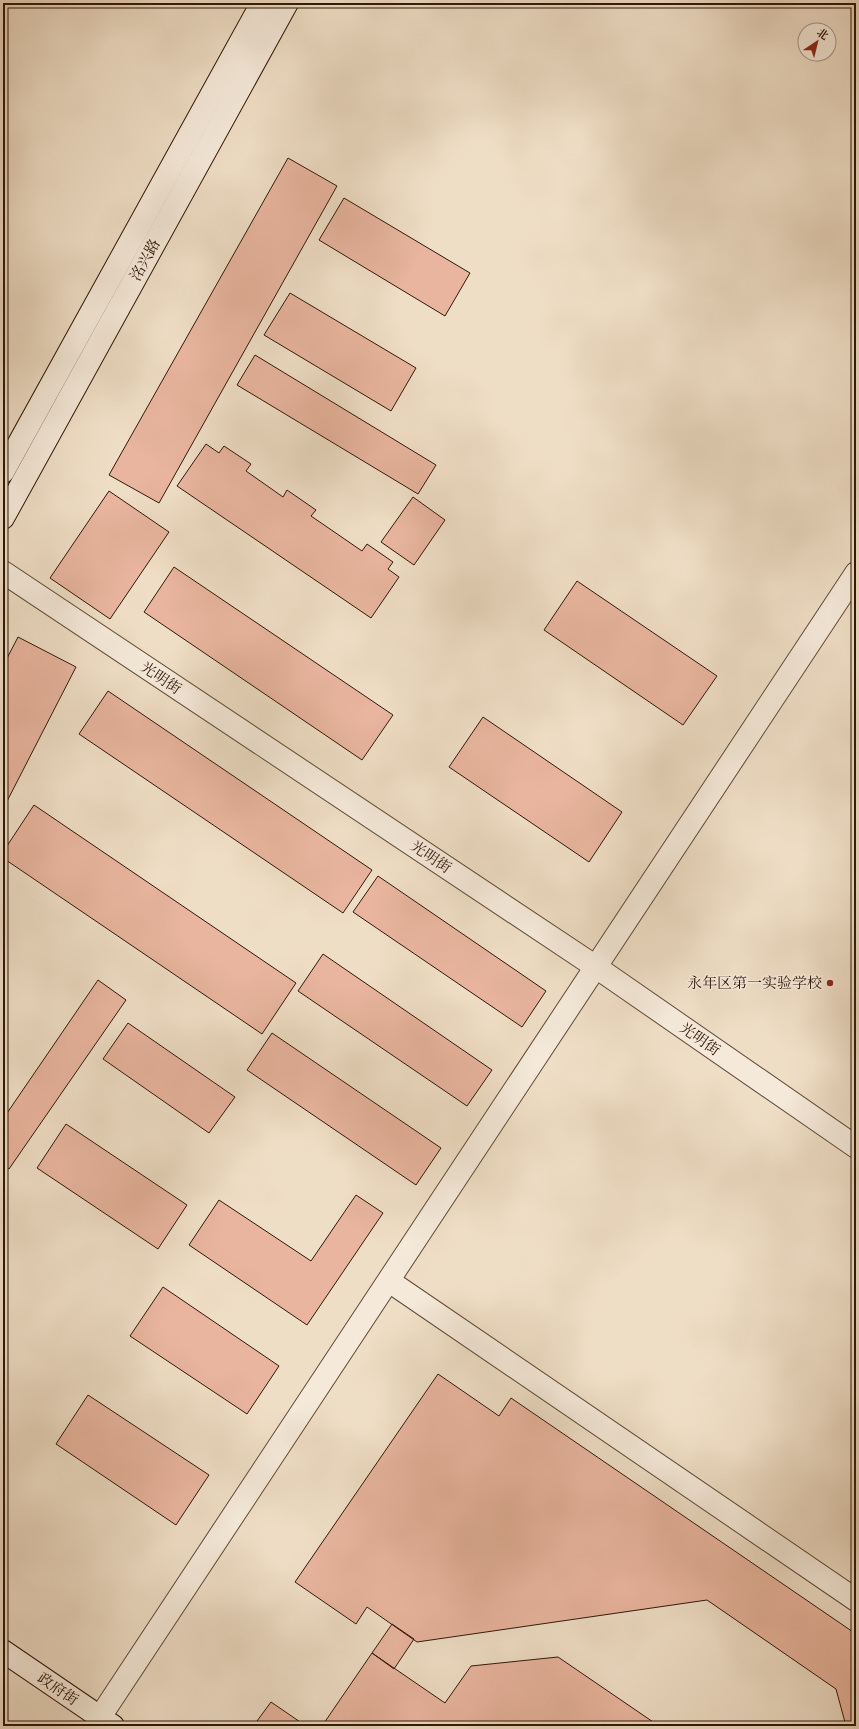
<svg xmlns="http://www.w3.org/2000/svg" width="859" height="1729" viewBox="0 0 859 1729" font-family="'IM FELL English','Noto Serif SC',serif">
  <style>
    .building { fill: #e9b59f; stroke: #311708 }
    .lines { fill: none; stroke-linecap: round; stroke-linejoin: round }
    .street-casing { stroke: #604938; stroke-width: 24 }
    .secondary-casing { stroke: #311708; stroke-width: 24 }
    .street { stroke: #f5eada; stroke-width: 22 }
    .secondary { stroke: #f5eada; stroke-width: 22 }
    .poi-dot { fill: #8f2418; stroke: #f5eada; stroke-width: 1.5 }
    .labels { text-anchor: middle; stroke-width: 3; stroke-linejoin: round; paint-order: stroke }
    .street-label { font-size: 15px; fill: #311708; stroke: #f5eada }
    .poi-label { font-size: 15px; fill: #311708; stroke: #f5eada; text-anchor: end }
  </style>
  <rect width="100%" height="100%" fill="#efdec6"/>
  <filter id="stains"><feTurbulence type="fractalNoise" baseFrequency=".005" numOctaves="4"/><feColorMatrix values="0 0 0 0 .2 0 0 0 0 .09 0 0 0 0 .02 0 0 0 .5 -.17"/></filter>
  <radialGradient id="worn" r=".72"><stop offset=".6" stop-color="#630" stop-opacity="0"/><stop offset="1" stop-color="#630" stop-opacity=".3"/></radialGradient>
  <path class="building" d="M288 158 337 186 159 503 109 475Z
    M344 198 470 273 445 316 319 240Z
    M290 293 416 368 391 411 264 335Z
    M255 355 436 465 418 494 237 385Z
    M206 444 219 453 224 446 251 464 246 471 283 497 287 490 316 510 311 516 362 551 367 544 393 562 388 569 399 577 371 618 177 486Z
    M109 491 169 532 110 619 50 578Z
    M413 497 445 520 414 565 381 542Z
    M174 567 393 715 362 760 144 612Z
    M577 581 717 676 683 725 544 630Z
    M18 637 76 667 3 809V666Z
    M108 691 372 870 343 913 79 734Z
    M483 717 622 812 589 862 449 767Z
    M34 805 296 983 262 1034 3 858V852Z
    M378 876 546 991 522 1027 353 912Z
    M323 954 492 1070 467 1106 298 991Z
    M98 980 126 1000 9 1169 3 1165V1119Z
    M128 1023 235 1097 209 1133 103 1059Z
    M272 1033 441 1148 416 1185 247 1070Z
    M3 1094 7 1097 3 1103Z
    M66 1124 187 1205 158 1249 37 1168Z
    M356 1195 383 1213 307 1325 189 1245 219 1200 311 1261Z
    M163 1287 279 1366 247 1414 130 1336Z
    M438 1374 499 1416 511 1398 856 1634V1726H846L836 1689 707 1600 417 1642 367 1607 356 1624 295 1582Z
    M88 1395 209 1475 176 1525 56 1444Z
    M392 1624 414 1639 394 1669 372 1653Z
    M372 1653 445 1703 471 1666 558 1657 659 1726H322Z
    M271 1702 306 1726H265L257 1721Z"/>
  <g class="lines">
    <defs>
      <path id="street" d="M3 572 596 967 856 1147
        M389 1281 856 1600
        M100 1717 856 573"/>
      <path id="secondary" d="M3 472 262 3
        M3 518 287 3
        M3 1651 113 1726"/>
    </defs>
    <use href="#street" class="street-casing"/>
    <use href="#secondary" class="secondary-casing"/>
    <use href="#street" class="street"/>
    <use href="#secondary" class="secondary"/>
  </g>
  <circle class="poi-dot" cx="830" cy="983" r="4"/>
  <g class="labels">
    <g class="street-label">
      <text transform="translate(145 260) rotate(-61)" y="5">洺兴路</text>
      <text transform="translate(161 678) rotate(34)" y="5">光明街</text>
      <text transform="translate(431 857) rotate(34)" y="5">光明街</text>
      <text transform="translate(700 1039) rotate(35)" y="5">光明街</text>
      <text transform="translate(58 1689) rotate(34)" y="5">政府街</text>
    </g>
    <g class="poi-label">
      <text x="822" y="988">永年区第一实验学校</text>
    </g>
  </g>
  <rect width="859" height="1729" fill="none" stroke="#efdec6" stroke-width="16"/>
  <rect x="4" y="4" width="851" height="1721" fill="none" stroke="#311708" stroke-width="2"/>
  <rect x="8" y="8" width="843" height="1713" fill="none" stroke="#311708"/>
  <g transform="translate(817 42) rotate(35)"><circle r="19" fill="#f5eada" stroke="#a79686"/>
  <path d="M0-3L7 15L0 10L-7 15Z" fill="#8f2418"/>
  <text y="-6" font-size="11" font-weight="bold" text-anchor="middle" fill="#311708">北</text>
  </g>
  <rect width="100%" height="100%" filter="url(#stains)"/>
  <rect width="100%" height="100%" fill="url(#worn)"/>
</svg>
